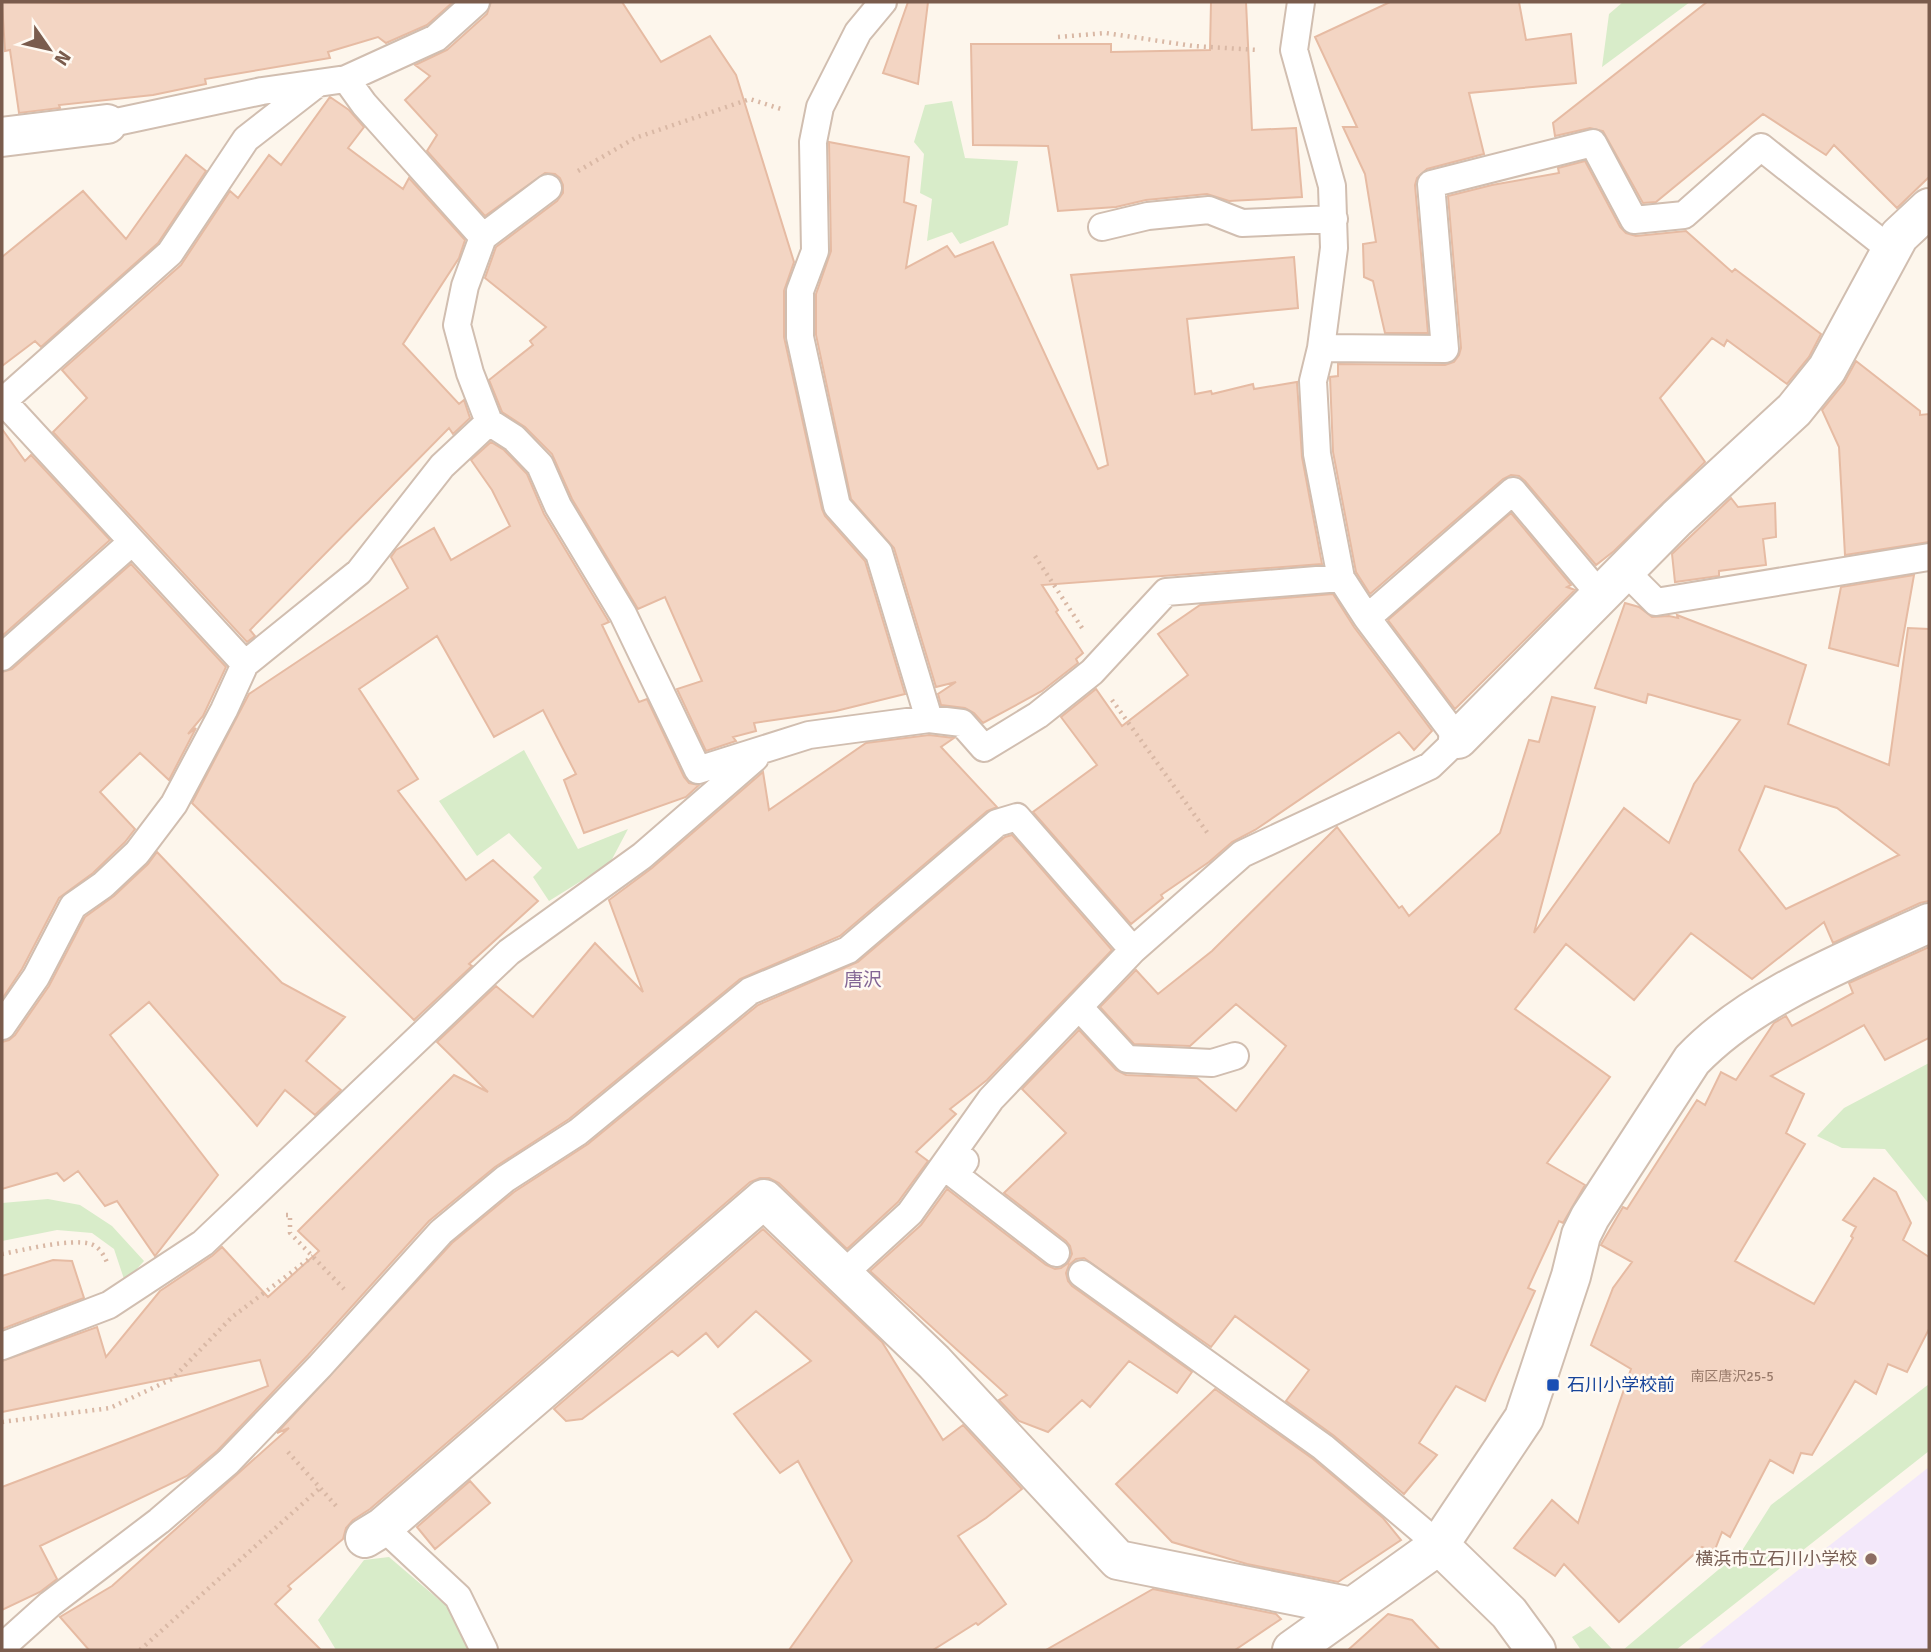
<svg xmlns="http://www.w3.org/2000/svg" width="1931" height="1652" viewBox="0 0 1931 1652" font-family="Signika,'Noto Sans JP',sans-serif">
  <style>
    .education { fill: #f3e8fa }
    .green { fill: #d8ecc9 }
    .building { fill: #f3d5c3; stroke: #e6bba3; stroke-width: 2; fill-rule: evenodd }
    .lines { fill: none; stroke-linecap: round; stroke-linejoin: round }
    .service-casing { stroke: #d1beb0; stroke-width: 30 }
    .minor-casing { stroke: #d1beb0; stroke-width: 42 }
    .path { stroke: #d9b8a5; stroke-width: 4.5; stroke-dasharray: 2 5; stroke-linecap: butt }
    .service { stroke: #fff; stroke-width: 26 }
    .minor { stroke: #fff; stroke-width: 38 }
    .transit-dot { fill: #1a4fb4; stroke: #fffaf3; stroke-width: 2.5 }
    .education-dot { fill: #8d6e63; stroke: #fffaf3; stroke-width: 2.5 }
    .labels { text-anchor: middle; stroke-width: 5; stroke-linejoin: round; paint-order: stroke }
    .number-label { font-size: 14px; fill: #987a6a }
    .transit-label { font-size: 18px; fill: #164399; stroke: #fffaf3; text-anchor: start }
    .education-label { font-size: 18px; fill: #785e54; stroke: #fffaf3; text-anchor: end }
    .neighbourhood-label { font-size: 19px; fill: #846695; stroke: #fffaf3 }
  </style>
  <rect width="100%" height="100%" fill="#fdf6ec"/>
  <path class="education" d="M1929 1467V1650H1697Z"/>
  <path class="green" d="M1623 2H1690L1602 67 1609 14Z
    M952 101 965 158 1018 161 1008 225 960 244 952 232 927 241 932 199 920 193 924 154 914 142 925 105Z
    M524 750 578 849 628 829 610 863 549 901 533 877 542 868 509 833 477 856 439 801Z
    M1929 1063V1204L1885 1149 1842 1148 1817 1136 1844 1108Z
    M48 1199 80 1205 112 1226 144 1261 125 1282 114 1249 92 1233 57 1230 2 1241V1203Z
    M1929 1384V1451L1676 1650H1623L1743 1549 1771 1505Z
    M389 1557 451 1610 468 1650H336L318 1620 364 1560Z
    M1590 1626 1613 1650H1581L1572 1637Z"/>
  <path class="building" d="M2 2 70 3 453 2 427 25 386 43 378 37 328 52 330 58 205 79 206 84 153 95 59 105 60 108 19 113 10 50 5 51Z
    M491 2H622L661 62 710 36 736 75 794 262 784 291V337L822 509 825 516 865 561 905 694 836 711 754 723 756 731 733 737 736 741 706 751 677 689 702 681 665 597 638 609 572 499 552 454 525 427 502 412 489 380 533 345 530 341 546 327 485 278 496 247 557 201 563 193V185L560 178 555 174 545 173 485 216 427 151 437 135 405 100 430 76 415 65 447 50 487 14Z
    M908 2H928L918 84 883 73Z
    M1211 2H1246L1252 130 1296 128 1302 197 1229 201 1207 194 1146 200 1116 207 1058 211 1048 146 973 145 971 44H1111V52L1210 50Z
    M1390 2H1519L1526 40 1571 34 1576 83 1469 93 1484 154 1427 169 1417 178 1415 185 1428 333H1385L1373 281 1364 277 1363 244 1376 242 1365 174 1343 127H1357L1315 37Z
    M1707 2H1929V177L1897 208 1834 145 1826 155 1763 114 1656 202 1643 203 1603 131 1590 128 1555 136 1553 123Z
    M330 97 349 110 364 127 348 148 403 189 409 178 465 240 459 258 403 344 459 404 464 400 470 418 453 434 449 428 250 630 255 636 247 642 53 432 87 398 62 370 181 265 230 191 238 198 269 155 281 165Z
    M829 142 909 157 904 202 916 206 906 268 947 246 955 257 993 242 1098 469 1108 465 1071 275 1294 257 1298 308 1187 319 1195 394 1211 391 1212 394 1253 384 1254 389 1297 382 1302 457 1322 564 1042 585 1058 610 1056 612 1083 653 1076 659 1078 663 1042 691 983 723 974 713 965 708 941 705 938 694 956 682 936 687 894 548 851 499 816 335V294L831 251Z
    M186 155 206 171 158 243 41 347 35 341 2 366V257L83 191 126 239Z
    M1585 161 1620 227 1626 233 1636 236 1686 231 1732 272 1735 269 1821 334 1809 357 1787 384 1727 340 1724 346 1712 338 1660 398 1705 462 1614 551 1596 565 1525 481 1519 476 1511 475 1503 479 1370 594 1356 572 1333 452 1330 377 1338 376V364L1445 365 1454 362 1459 355 1461 348 1448 196 1492 185 1559 173 1558 168Z
    M1856 361 1920 411V415L1929 414V542L1845 555 1839 447 1822 410 1844 383Z
    M2 429 25 461 31 455 110 540 2 636Z
    M491 442 504 450 527 474 544 514 609 622 602 625 639 702 647 699 684 777 689 783 699 785 686 797 584 833 564 780 576 774 543 710 494 737 437 636 359 689 418 779 398 791 466 880 493 860 538 901 469 964 472 966 414 1020 192 803 249 694 408 588 391 557 396 550 434 528 451 560 510 526 492 490 471 460Z
    M1731 498 1738 507 1775 503 1776 537 1763 539 1766 565 1719 571V576L1675 582 1672 554Z
    M1511 513 1571 585 1567 587 1575 590 1455 709 1388 620Z
    M131 564 226 667 203 716 188 734 196 728 169 780 140 753 100 792 135 829 125 842 93 873 59 898 22 969 2 999V672L12 669Z
    M1914 575 1898 666 1829 648 1841 587Z
    M1333 594 1354 627 1432 731 1414 750 1399 732 1255 830 1232 842 1209 862 1161 895 1163 898 1131 924 1033 812 1097 765 1061 717 1096 689 1122 726 1188 675 1158 634 1200 605Z
    M1625 603 1639 607 1652 617 1669 616 1678 618 1677 615 1806 665 1788 724 1889 765 1908 628 1929 629V901L1920 903 1833 943 1824 922 1752 979 1691 933 1634 1000 1566 944 1515 1009 1610 1077 1547 1163 1585 1185 1563 1223 1559 1221 1528 1288 1535 1291 1485 1401 1456 1386 1419 1443 1437 1455 1404 1494 1333 1435 1286 1401 1309 1370 1235 1316 1211 1347 1084 1258 1076 1259 1069 1265 1066 1273 1068 1281 1072 1286 1192 1372 1177 1393 1129 1361 1090 1407 1082 1400 1048 1432 1019 1421 999 1400 1007 1395 870 1271 921 1225 947 1189 1046 1265 1055 1269 1061 1268 1068 1263 1072 1254 1070 1246 1066 1241 1004 1193 1066 1133 1022 1089 1079 1030 1116 1070 1126 1075 1197 1078 1236 1111 1286 1046 1236 1004 1190 1046 1134 1044 1100 1007 1136 970 1158 994 1212 951 1337 827 1399 908 1402 906 1409 916 1500 833 1529 740 1539 742 1552 697 1595 707 1534 933 1624 808 1669 843 1694 784 1740 720 1648 694 1646 703 1595 688ZM1765 786 1837 808 1899 855 1786 909 1739 850Z
    M929 735 954 738 941 747 997 807 987 811 840 936 740 979 569 1119 495 1167 429 1221 308 1355 217 1451 187 1476 40 1546 57 1579 40 1592 2 1610V1487L268 1386 260 1360 2 1412V1361L97 1327 106 1357 160 1291 212 1256 222 1247 268 1297 319 1251 298 1231 454 1075 488 1092 437 1042 496 986 533 1017 595 943 643 992 609 900 652 868 763 772 769 810 866 743Z
    M1012 835 1112 950 987 1080 950 1109 956 1114 916 1152 928 1161 898 1202 847 1249 779 1183 769 1178H760L750 1182 370 1509 353 1520 346 1528 343 1539 288 1586 291 1589 275 1604 321 1650H89L60 1617 112 1586 289 1428 277 1433 452 1243 514 1192 588 1144 758 1005 858 962 1005 837Z
    M157 852 282 983 345 1017 306 1061 341 1090 315 1115 285 1090 257 1126 149 1002 110 1035 218 1175 155 1256 117 1201 105 1206 78 1171 64 1181 57 1173 2 1189V1042L9 1040 15 1035 49 986 85 917 114 896 148 864Z
    M1929 947V1038L1885 1060 1864 1025 1771 1076 1804 1094 1786 1133 1805 1144 1735 1261 1814 1304 1853 1238 1851 1236 1856 1227 1843 1220 1874 1178 1896 1192 1911 1223 1903 1240 1929 1257V1329L1907 1372 1888 1364 1876 1394 1855 1381 1812 1455 1801 1453 1793 1473 1770 1460 1730 1537 1722 1532 1714 1552 1702 1547 1619 1622 1564 1564 1555 1576 1514 1548 1552 1500 1578 1523 1631 1369 1591 1345 1613 1288 1632 1262 1601 1245 1602 1243 1623 1207 1627 1209 1697 1100 1705 1105 1721 1072 1736 1080 1774 1023 1786 1016 1792 1026 1853 993 1849 983Z
    M763 1229 882 1342 943 1440 963 1425 1022 1489 986 1518 958 1536 1006 1604 978 1625 976 1623 933 1650H789L852 1561 798 1461 780 1473 734 1414 811 1361 756 1311 718 1347 706 1333 678 1356 672 1351 582 1419 566 1421 554 1409Z
    M53 1260 72 1261 84 1298 2 1329V1276Z
    M1215 1389 1313 1459 1383 1518 1401 1540 1338 1582 1247 1564 1172 1542 1116 1484Z
    M470 1481 490 1503 435 1549 417 1527Z
    M1153 1589 1276 1614 1281 1619 1235 1650H1046Z
    M1388 1614 1412 1620 1440 1650H1348Z"/>
  <g class="lines">
    <defs>
      <path id="service" d="M883 2 858 32 820 107 813 142 815 251 800 291V337L837 506 879 553 929 719
        M346 79 364 104 483 237 465 286 457 325 470 373 489 422 514 438 540 465 558 506 623 614 698 770 809 735 929 719 962 723 984 748 1038 715 1092 672 1166 592 1341 578
        M107 124 262 91 346 79 436 38 476 2
        M1102 227 1148 216 1209 210 1242 223 1334 219
        M483 237 548 188
        M1321 348 1445 349 1431 184 1593 143 1634 220 1684 215 1761 147 1891 250
        M3 401 245 664
        M2 402 170 253 246 139 318 83
        M1625 571 1656 602 1929 557
        M1367 618 1513 491 1601 596
        M2 657 132 542
        M1079 1007 1127 1059 1212 1063 1235 1056
        M2 1026 36 977 73 906 103 885 137 853 174 804 224 710 245 664 359 572 442 466 489 422
        M955 1153 965 1161 955 1175 1056 1253
        M843 1274 910 1213 991 1099 1133 950 1242 854 1430 766 1458 739 1367 618 1341 578 1317 454 1313 381 1321 348 1334 248 1332 186 1294 50 1301 2
        M1082 1274 1323 1447 1439 1545
        M2 1346 109 1305 203 1243 509 952 642 856 755 758
        M383 1527 458 1597 484 1650
        M2 1650 11 1639 50 1604 159 1521 228 1462 320 1366 441 1232 505 1179 578 1132 750 991 848 950 997 823 1017 817 1133 950"/>
      <path id="minor" d="M2 137 107 124
        M1458 739 1677 518 1794 410 1827 369 1899 236 1929 208
        M365 1538 383 1527 764 1199 934 1362 1118 1560 1352 1607
        M1439 1545 1509 1613 1536 1650
        M1292 1650 1439 1545 1524 1418 1571 1276 1581 1235 1590 1217 1692 1060C1753 996 1849 960 1929 923"/>
    </defs>
    <use href="#service" class="service-casing"/>
    <use href="#minor" class="minor-casing"/>
    <path class="path" d="M1058 37 1106 33 1193 46 1258 50
      M578 171 635 138 750 99 784 110
      M1035 556 1084 631
      M1112 700 1209 835
      M286 1215H290V1233L344 1289
      M2 1254C24 1250 70 1238 91 1244 100 1247 105 1257 108 1265
      M2 1422 110 1408 172 1379 232 1317 313 1256
      M288 1452 338 1508
      M140 1650 320 1488"/>
    <use href="#service" class="service"/>
    <use href="#minor" class="minor"/>
  </g>
  <rect class="transit-dot" x="1546" y="1378" width="14" height="14" rx="3.5"/>
  <circle class="education-dot" cx="1871" cy="1559" r="7"/>
  <g class="labels">
    <g class="number-label">
      <text x="1732" y="1381">南区唐沢25-5</text>
    </g>
    <g class="transit-label">
      <text x="1567" y="1391">石川小学校前</text>
    </g>
    <g class="education-label">
      <text x="1857" y="1565">横浜市立石川小学校</text>
    </g>
    <g class="neighbourhood-label">
      <text x="863" y="986">唐沢</text>
    </g>
  </g>
  <rect width="1931" height="1652" fill="none" stroke="#7a5c4d" stroke-width="7"/>
  <g transform="translate(49 49) rotate(124)" stroke="#fffaf3" stroke-width="5" paint-order="stroke">
  <path d="M0-5L12 26L0 18L-12 26Z" fill="#7a5c4d"/>
  <text y="-10" font-size="19" font-weight="bold" text-anchor="middle" fill="#7a5c4d">N</text>
  </g>
</svg>
